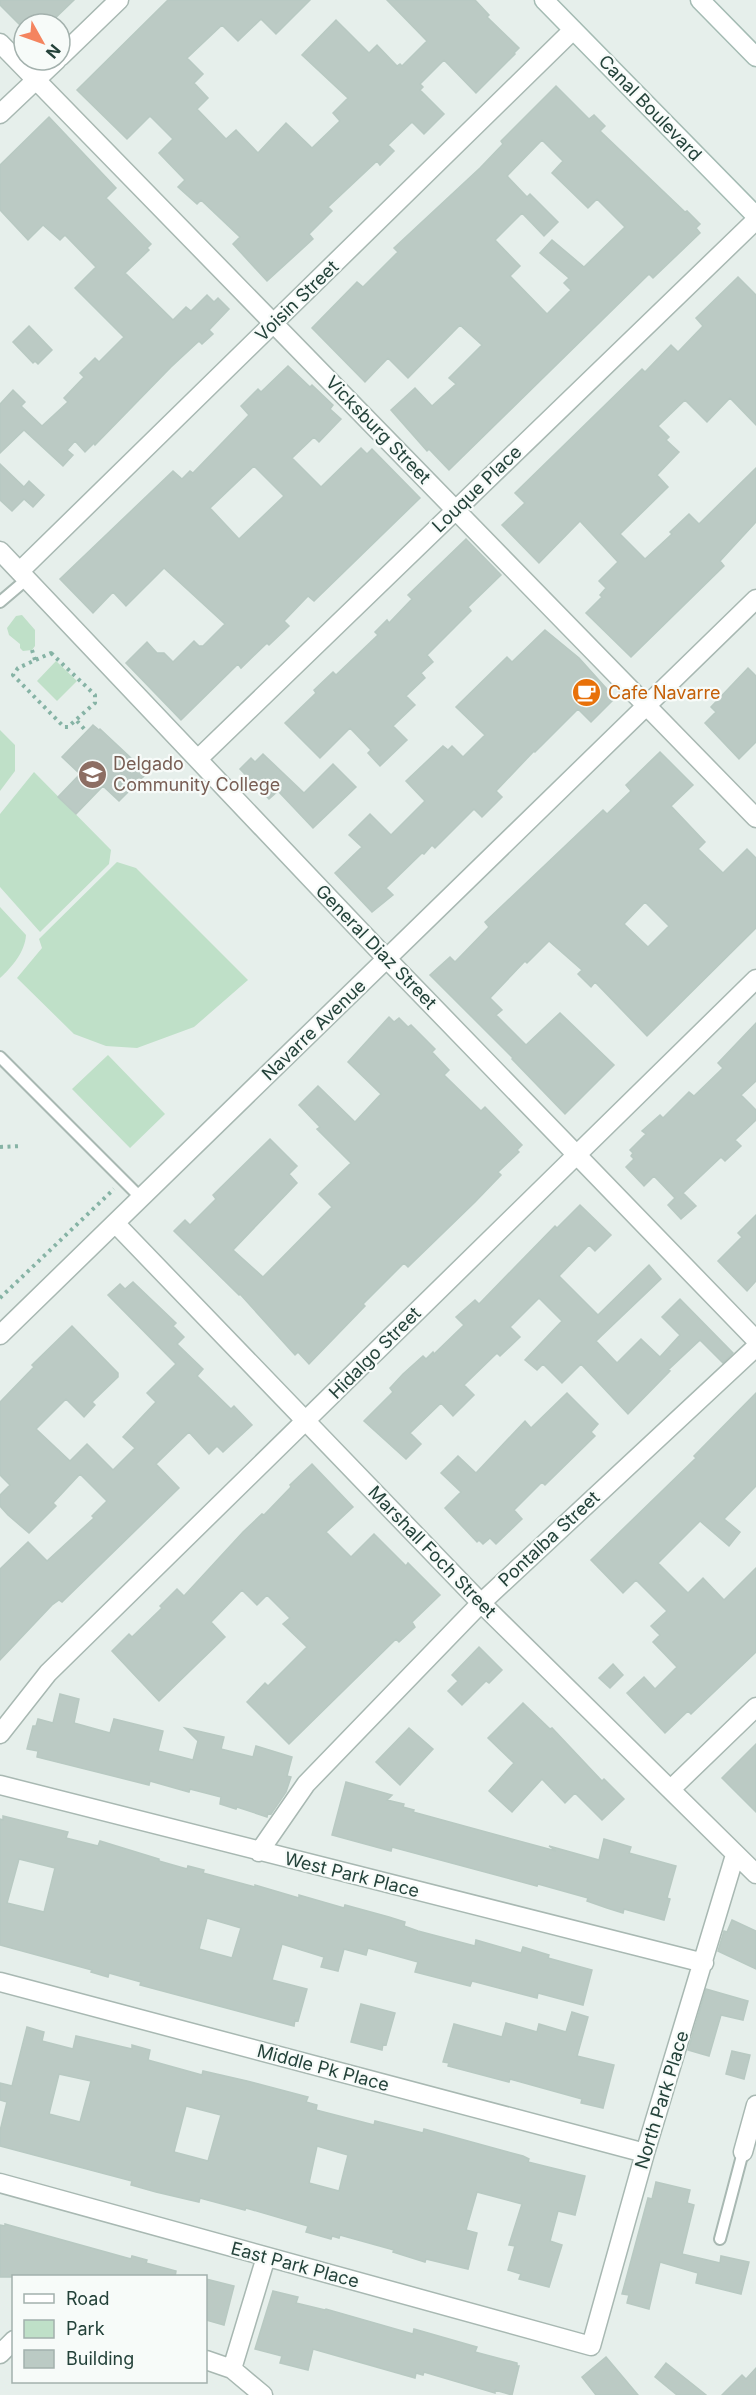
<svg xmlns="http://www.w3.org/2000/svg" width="756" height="2395" viewBox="0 0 756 2395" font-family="Inter,sans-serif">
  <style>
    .park { fill: #bfe0c8 }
    .building { fill: #bbcac4; stroke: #b8c9c2; stroke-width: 1.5; fill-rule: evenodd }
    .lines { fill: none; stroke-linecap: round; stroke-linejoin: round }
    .service-casing { stroke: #a8b8b2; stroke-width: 14 }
    .minor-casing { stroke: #a8b8b2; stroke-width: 21 }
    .secondary-casing { stroke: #a4bbb3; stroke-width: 21 }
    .path { stroke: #86b3a5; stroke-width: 4; stroke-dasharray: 3 4.5; stroke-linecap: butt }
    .service { stroke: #fff; stroke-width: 10 }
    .minor { stroke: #fff; stroke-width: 18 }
    .secondary { stroke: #fff; stroke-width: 18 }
    .labels { text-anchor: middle; stroke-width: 4.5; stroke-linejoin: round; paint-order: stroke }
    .street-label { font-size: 18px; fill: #24423a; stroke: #f7fbf9 }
    .food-label { font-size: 18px; fill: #c56008; stroke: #f7fbf9; text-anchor: start }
    .education-label { font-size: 18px; fill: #785e54; stroke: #f7fbf9; text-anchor: start }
  </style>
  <rect width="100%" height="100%" fill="#e6efeb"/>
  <path class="park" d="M22 615 35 630V646L32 650 23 651 20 648V644L9 635 7 628 16 616Z
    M56 661 77 681 57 701 37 681Z
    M0 730 15 745V771L0 791Z
    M34 772 111 850 109 864 40 932 0 887V814Z
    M117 862 136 868 248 980 194 1027 137 1048 106 1046 74 1034 17 978 42 948 39 939Z
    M0 907 26 935C25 952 12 967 0 978Z
    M108 1055 165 1114 130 1148 72 1089Z"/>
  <path class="building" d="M0 0H74L49 24H19L0 5Z
    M168 0H310L276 34 261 19 238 41 222 25 187 58 203 74 194 83 208 98 197 109 226 139 236 130 258 153 286 123 312 148 340 121 333 113 348 98 302 55 336 20 369 53 377 45 397 66 400 64 402 66 427 41 387 0H475L489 15 487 17 519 48 514 53 515 54 476 93 444 60 420 84 423 87 420 90 444 114 424 134 412 122 388 145 394 151 380 165 377 161 328 207 332 211 309 234 313 239 267 281 233 244 240 237 201 200 197 204 178 187 185 180 159 153 173 139 150 116 127 139 77 90Z
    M556 86 589 119 594 115 605 126 600 131 685 212 687 211 700 224 696 228 700 233 653 278 649 274 449 470 429 449 427 451 391 410 415 388 432 406 456 384 449 378 482 345 460 325 408 378 388 358 365 382 312 328 357 282 363 287 398 252 394 248 480 168 503 144 501 141ZM542 140 563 161 552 173 588 208 597 199 625 227 584 267 552 240 540 253 569 278 564 283 571 290 547 314 510 276 520 266 495 240 522 213 544 236 558 222 530 194 527 197 507 176Z
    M49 117 116 188 106 198 151 244 147 248 149 250 125 273 173 320 186 307 191 311 207 295 214 302 218 298 229 309 209 330 213 334 202 344 199 341 171 367 95 445 94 443 85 452 75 441 67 450 73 455 63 466 24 430 0 453V404L13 390 25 402 21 406 42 426 68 402 64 398 84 377 80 373 95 358 99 362 124 337 75 288 96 267 65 235 60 240 43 225 28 240 0 210V165Z
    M738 277 756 295V425L730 398 707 422 685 400 658 426 669 437 666 440 679 452 657 475 668 487 620 534 645 559 672 534 670 532 689 514 699 524 756 468V522L720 561 724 566 631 657 586 613 602 597 600 595 606 588 599 581 618 562 580 521 539 563 502 525 525 503 515 493 642 369 645 372 671 345 678 352 703 326 696 318Z
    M29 326 52 350 38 364 35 361 33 363 13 342Z
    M288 366 310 387 312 385 333 405 330 409 341 419 319 442 314 437 292 458 321 487 361 448 367 454 372 449 420 498 314 601 308 596 284 621 289 626 269 645 267 643 241 668 238 664 181 720 126 663 147 642 157 653H164L173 662 194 641 199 646H203L225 624 164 568 126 606 113 592 93 613 60 579 173 471 182 479 190 471 193 473 249 415 241 406 258 389 261 392ZM254 466 284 496 239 539 210 508Z
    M0 464 24 487 29 481 44 495 33 507 24 499 12 511 0 500Z
    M466 539 501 575 468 607 471 611 427 655 433 662 421 673 425 678 406 696 415 705 393 726 407 740 380 766 368 753 371 750 350 728 320 758 285 723 316 693 314 690 333 672 336 675 378 635 375 632 387 620 389 623 412 599 408 595Z
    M545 630 579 658 615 698 591 722 578 709 535 752 534 751 496 791 502 797 482 817 474 809 435 848 432 845 424 854 422 853 386 888 393 895 372 912 335 873 362 847 349 835 370 814 391 835 425 801 406 781 443 746 448 750 452 746 463 757 485 735 456 707 507 657 512 662Z
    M748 668 756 676V742L739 759 705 723 716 712 711 707Z
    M93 725 99 730 100 729 147 773 119 801 103 786 76 814 58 797 80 774 62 757Z
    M660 752 693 785 671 806 705 842 698 849 723 873 747 849 756 858V928L647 1036 595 982 591 987 578 974 582 970 549 941 527 963 525 961 490 998 502 1010 496 1015 526 1045 560 1013 614 1065 565 1114 512 1059 513 1058 430 975 450 957 455 962 489 927 485 922 603 810 607 814 631 791 626 785ZM645 902 669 926 648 947 624 924Z
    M263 754 304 793 333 764 356 787 313 828 278 791 269 799 240 769 251 758 255 762Z
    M389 1017 394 1022 399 1018 408 1027 411 1025 435 1049 432 1052 449 1070 444 1075 481 1111 485 1107 522 1145 517 1150 519 1152 498 1172 501 1175 475 1202 408 1267 404 1263 363 1304 365 1306 309 1364 298 1352 295 1355 240 1294 239 1295 174 1231 185 1220 190 1225 216 1199 213 1195 270 1139 297 1166 289 1174 297 1183 233 1250 263 1277 332 1207 319 1194 351 1163 317 1129 320 1127 299 1105 318 1086 355 1122 381 1094 348 1062Z
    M756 1023V1081L741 1095 756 1110V1120L735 1140 741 1146 725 1161 721 1157 683 1193 696 1206 681 1219 668 1205 675 1198 654 1176 644 1186 626 1167 634 1159 631 1156 633 1153 630 1150 646 1134 642 1131 660 1115 663 1118 689 1092 694 1096 723 1068 718 1063Z
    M580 1205 611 1235 595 1251 589 1245 559 1276 598 1315 649 1265 661 1279 596 1341 617 1363 641 1339 660 1357 680 1335 662 1317 680 1299 733 1353 723 1363 700 1340 668 1370 670 1371 628 1414 581 1364 562 1383 543 1364 537 1370 525 1360 562 1321 539 1298 510 1327 520 1337 500 1356 497 1353 464 1385 474 1395 453 1416 441 1403 410 1433 421 1444 406 1459 364 1421 393 1392 390 1388 403 1374 423 1356 426 1359 433 1352 434 1354 464 1325 456 1317 475 1300 479 1304 555 1226 557 1228Z
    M756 1215V1281L747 1291 718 1261 742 1237 738 1233Z
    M133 1282 176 1323 173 1326 184 1337 177 1344 203 1369 197 1376 231 1409 234 1406 252 1425 223 1452 217 1446 209 1454 189 1432 156 1464 179 1488 62 1602 59 1600 52 1605 0 1660V1569L28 1542 47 1561 94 1518 92 1516 107 1501 80 1474 53 1503 56 1506 29 1533 8 1515 0 1506V1495L10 1485 0 1475V1402L34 1367 32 1365 72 1326 118 1373V1377L92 1402 95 1405 84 1417 66 1399 36 1429 70 1461 87 1444 113 1470 135 1448 123 1437 156 1402 147 1393 176 1364 108 1295 120 1284 125 1289Z
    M567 1393 598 1424 591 1432 595 1436 545 1485 542 1482 514 1510 522 1519 496 1544 490 1538 483 1544 479 1540 477 1542 445 1508 461 1492 441 1473 458 1456 476 1473 525 1421 531 1428Z
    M756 1393V1486L724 1519 740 1532 729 1546 700 1521 658 1563 688 1593 703 1578 724 1600 756 1568V1652L691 1714 688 1711 665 1733 627 1693 644 1677 655 1689 677 1667 653 1642 660 1635 651 1626 667 1611 636 1580 623 1593 591 1560 696 1458 694 1456Z
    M312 1464 353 1507 326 1532 351 1557 374 1534 406 1566 408 1563 440 1595 412 1622 415 1627 399 1642 396 1639 289 1744 247 1702 265 1683 268 1686 307 1647 283 1624 290 1618 267 1595 257 1605 242 1590 211 1622 225 1637 159 1701 112 1651 129 1634 132 1637 162 1608 160 1606 177 1589 184 1596 243 1532 262 1514 264 1515 291 1487 290 1485Z
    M479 1647 502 1670 489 1683 486 1681 462 1705 448 1691 458 1681 452 1675Z
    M613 1664 623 1675 610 1688 599 1678Z
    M60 1694 79 1699 74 1723 110 1733 114 1719 163 1731 158 1751 193 1760 198 1741 185 1728 224 1737 221 1749 253 1757 256 1746 292 1757 287 1776 291 1777 286 1792 271 1814 268 1813 267 1817 237 1807 236 1809 220 1804 221 1797 190 1789 189 1792 150 1781 149 1785 37 1757 38 1751 27 1749 33 1726H36L38 1719 53 1723Z
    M523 1703 550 1729 552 1728 602 1781 604 1779 624 1799 602 1820 575 1793 565 1803 542 1779 512 1812 489 1791 514 1763 488 1738Z
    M409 1728 433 1749 400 1785 376 1762Z
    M756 1744V1812L722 1778Z
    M346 1782 392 1795 387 1800 404 1804 403 1807 414 1810 413 1812 556 1851 549 1846 599 1860 604 1839 631 1847 629 1853 676 1866 667 1898 670 1899 664 1920 624 1909 623 1913 607 1908 587 1901 588 1898 538 1884 537 1886 392 1847 391 1851 332 1835Z
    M3 1816 68 1832 66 1838 98 1846 100 1841 159 1859V1861L187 1869 188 1866 204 1870 203 1873 255 1887V1885L299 1898V1895L344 1908 345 1905 389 1917 405 1922 404 1926 418 1931 475 1946 476 1940 521 1953 523 1947 549 1955 548 1958 592 1970 583 2005 538 1993 537 1998 472 1981 470 1986 415 1972 418 1962 368 1948 366 1955 344 1949 338 1971 321 1967 324 1957 282 1944 272 1980 307 1989 298 2021 295 2020 294 2026 140 1985 141 1982 109 1973 108 1977 91 1972 92 1970 0 1945V1819L3 1820ZM19 1859 55 1868 44 1912 7 1903ZM207 1918 241 1928 232 1958 199 1949Z
    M732 1920 756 1931V1969L718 1951 724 1931 727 1932Z
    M706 1989 748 2001 743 2020 721 2015 709 2056 688 2050Z
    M361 2004 395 2013 386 2045 383 2044 382 2050 351 2042Z
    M572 2012 588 2017 577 2056 614 2065 603 2108 581 2103 582 2099 510 2079 509 2082 448 2066 449 2063 443 2062 454 2024 502 2037 506 2023 537 2032 539 2024 566 2032Z
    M27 2027 44 2032 42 2041 73 2049 76 2036 132 2049V2045L150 2050 148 2060 202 2075 203 2071 247 2081 308 2097 306 2102 317 2105 316 2110 374 2125 375 2121 423 2133 424 2129 523 2156 529 2159 528 2162 585 2176 575 2215 558 2211 550 2241 562 2245 549 2287 519 2279 521 2274 508 2270 515 2246 509 2245 522 2204 477 2192 466 2230 477 2233 468 2269 426 2259 425 2262 393 2252 394 2250 340 2235 339 2238 332 2236 331 2239 306 2232 308 2226 246 2208 245 2210 200 2198 199 2202 156 2192 131 2185 132 2181 0 2146V2131L7 2102 0 2100V2083L12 2086ZM59 2074 91 2081 80 2122 49 2114ZM186 2106 221 2115 208 2161 174 2152ZM317 2146 348 2155 339 2191 309 2183Z
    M732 2051 750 2055 744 2079 726 2074Z
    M656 2182 690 2190 687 2203 694 2205 682 2254 720 2263 721 2256 749 2262 741 2294 696 2283 698 2273 660 2262 649 2309 627 2303 629 2295 622 2294 648 2198 652 2199Z
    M5 2224 131 2259 132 2256 147 2260 146 2263 176 2271 175 2277H0V2225L5 2226Z
    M206 2279 234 2286 224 2325 206 2320Z
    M273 2291 298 2297 296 2303 325 2310 326 2309 413 2334 414 2329 477 2347 475 2352 517 2363V2366H519L512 2395 495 2390V2393L424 2372 423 2375 416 2373 415 2378 313 2349 308 2370 280 2363 282 2356 255 2349Z
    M606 2357 638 2395H596L582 2377Z
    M666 2363 706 2395H677L655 2377Z
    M756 2368V2395H722L742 2375 746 2379Z"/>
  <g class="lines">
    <defs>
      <path id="service" d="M0 602 27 579
        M0 1057 141 1198
        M720 2239 743 2152"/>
      <path id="minor" d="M0 43 756 818
        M60 57 119 0
        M0 114 57 60
        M0 551 387 959 756 1340
        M20 571 573 30
        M199 758 756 220
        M115 1223 481 1603 756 1874
        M0 1335 756 599
        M0 1734 48 1673 756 979
        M0 1785 704 1963
        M671 1789 756 1707
        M259 1852 306 1784 481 1603 756 1347
        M0 1982 645 2153
        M743 2152 756 2105
        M0 2183 591 2346 645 2153 735 1855
        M0 2354 14 2340
        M206 2360 232 2369 263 2395
        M232 2369 266 2257"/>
      <path id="secondary" d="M544 0 756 216
        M700 0 756 57"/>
    </defs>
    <use href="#service" class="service-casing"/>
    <use href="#minor" class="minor-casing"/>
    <use href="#secondary" class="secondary-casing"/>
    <path class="path" d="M32 650 35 660
      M51 653 95 695V703L68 727H64L13 675 18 668Z
      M77 721 87 732
      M0 1147 21 1146
      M0 1298 114 1189"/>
    <use href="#service" class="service"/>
    <use href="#minor" class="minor"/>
    <use href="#secondary" class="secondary"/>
  </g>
  <defs>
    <symbol id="cafe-disc" viewBox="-11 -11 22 22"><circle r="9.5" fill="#e8710a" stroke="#f7fbf9"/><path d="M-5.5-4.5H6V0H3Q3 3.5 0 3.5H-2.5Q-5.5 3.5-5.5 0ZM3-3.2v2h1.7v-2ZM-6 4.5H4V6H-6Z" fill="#fff"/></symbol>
    <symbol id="university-disc" viewBox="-11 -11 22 22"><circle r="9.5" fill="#8d6e63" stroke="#f7fbf9"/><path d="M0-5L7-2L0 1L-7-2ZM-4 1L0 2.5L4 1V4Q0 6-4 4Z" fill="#fff"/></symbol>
  </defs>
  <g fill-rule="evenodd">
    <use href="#cafe-disc" x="570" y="676" width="33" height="33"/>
    <use href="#university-disc" x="76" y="758" width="33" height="33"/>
  </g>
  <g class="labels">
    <g class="street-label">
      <text transform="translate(650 108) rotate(46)" y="6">Canal Boulevard</text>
      <text transform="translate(297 301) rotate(-44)" y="6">Voisin Street</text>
      <text transform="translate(378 430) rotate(46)" y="6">Vicksburg Street</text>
      <text transform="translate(477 489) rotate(-44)" y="6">Louque Place</text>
      <text transform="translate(376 947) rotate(46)" y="6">General Diaz Street</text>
      <text transform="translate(314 1030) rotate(-44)" y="6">Navarre Avenue</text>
      <text transform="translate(375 1353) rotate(-45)" y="6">Hidalgo Street</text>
      <text transform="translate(549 1539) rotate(-43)" y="6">Pontalba Street</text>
      <text transform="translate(432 1552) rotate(46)" y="6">Marshall Foch Street</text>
      <text transform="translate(352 1875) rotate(14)" y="6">West Park Place</text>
      <text transform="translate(323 2068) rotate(15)" y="6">Middle Pk Place</text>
      <text transform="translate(662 2100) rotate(-73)" y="6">North Park Place</text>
      <text transform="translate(295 2265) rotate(15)" y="6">East Park Place</text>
    </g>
    <g class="food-label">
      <text x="608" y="699">Cafe Navarre</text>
    </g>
    <g class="education-label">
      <text x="113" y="770">Delgado<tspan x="113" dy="21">Community College</tspan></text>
    </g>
  </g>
  <rect x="12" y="2275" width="195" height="108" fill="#f7fbf9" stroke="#a3b1ad" stroke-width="1.5"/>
  <rect x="24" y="2294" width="30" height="9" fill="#ffffff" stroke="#a3b1ad" stroke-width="1.5"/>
  <text x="66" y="2305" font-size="18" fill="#24423a">Road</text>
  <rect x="24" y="2320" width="30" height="18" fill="#bfe0c8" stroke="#a3b1ad" stroke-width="1.5"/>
  <text x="66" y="2335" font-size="18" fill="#24423a">Park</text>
  <rect x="24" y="2350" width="30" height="18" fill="#bbcac4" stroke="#a3b1ad" stroke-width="1.5"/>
  <text x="66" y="2365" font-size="18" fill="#24423a">Building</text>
  <g transform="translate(42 42) rotate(130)"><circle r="28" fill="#f7fbf9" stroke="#a3b1ad" stroke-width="1.5"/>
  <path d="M0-4.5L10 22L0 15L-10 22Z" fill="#f4845f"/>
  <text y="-9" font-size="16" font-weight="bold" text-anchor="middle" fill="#24423a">N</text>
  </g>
</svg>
